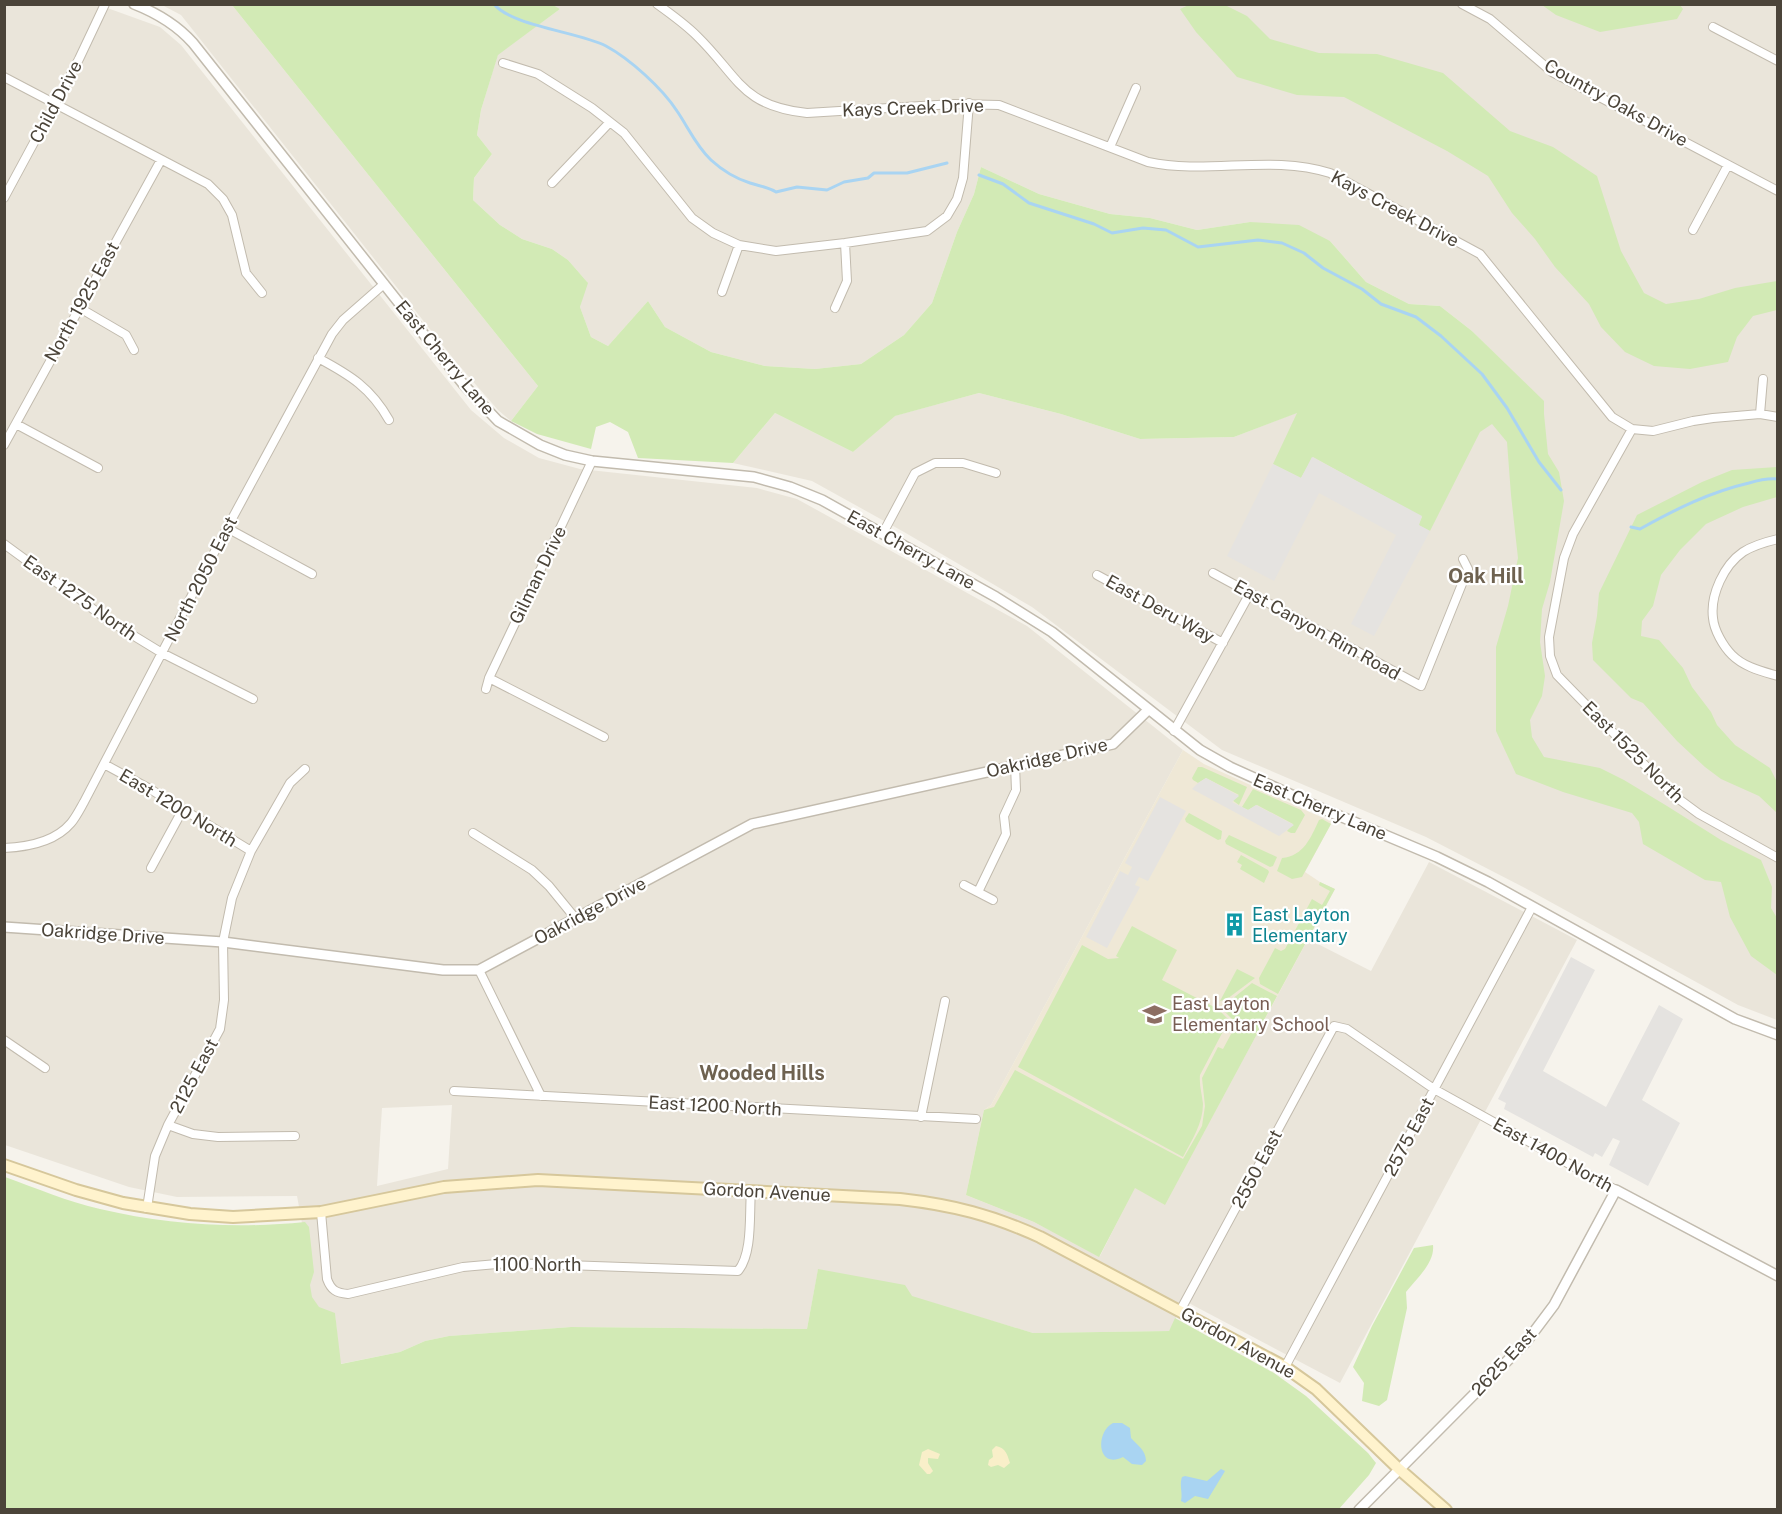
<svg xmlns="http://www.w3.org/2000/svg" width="1782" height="1514" viewBox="0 0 1782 1514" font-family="'Public Sans',sans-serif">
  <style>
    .residential { fill: #eae5da; fill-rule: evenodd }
    .education { fill: #efe8d6 }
    .green { fill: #d2eab5 }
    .sand { fill: #f9efc9 }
    .parking { fill: #e5e3e0 }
    .water { fill: #a9d4f2 }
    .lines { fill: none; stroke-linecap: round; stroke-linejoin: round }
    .stream { stroke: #a9d4f2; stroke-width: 3 }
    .minor-casing { stroke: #c2bbae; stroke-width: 10 }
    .tertiary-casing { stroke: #c2bbae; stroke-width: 12 }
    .secondary-casing { stroke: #d6c79b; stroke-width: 14 }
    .minor { stroke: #fff; stroke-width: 8 }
    .tertiary { stroke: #fff; stroke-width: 9 }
    .secondary { stroke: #fff3cd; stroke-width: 10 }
    .labels { text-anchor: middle; stroke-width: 4.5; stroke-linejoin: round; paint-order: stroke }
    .street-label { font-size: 18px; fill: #4b4439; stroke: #fff }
    .culture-label { font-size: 18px; fill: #0d838f; stroke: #fff; text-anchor: start }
    .education-label { font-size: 18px; fill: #785e54; stroke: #fff; text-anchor: start }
    .neighbourhood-label { font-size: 20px; font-weight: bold; fill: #6e6250; stroke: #fff }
  </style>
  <rect width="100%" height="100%" fill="#f6f3ec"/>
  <path class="residential" d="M5 5H99L160 27 181 45 471 410 504 438 539 458 580 469 757 488 797 499 1027 626 1183 750 991 1105 984 1110 966 1195 1034 1222 1100 1256 1135 1187 1165 1204 1308 939 1371 971 1429 862 1577 940 1340 1383 1185 1301 1169 1331 1033 1333 818 1270 807 1329 571 1327 449 1336 425 1341 400 1352 340 1364 335 1314 330 1316 307 1301 311 1272 297 1196 177 1197 129 1187 5 1145ZM452 1105 448 1169 377 1186 382 1108Z
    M162 5H232L538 386 511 421 498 410 456 362 181 15Z
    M551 5H1777V1020L1738 1005 1525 888 1426 837 1222 750 1032 607 904 532 812 481 733 463 775 413 853 452 894 416 979 393 1061 414 1140 439 1234 437 1298 412 1536 394 1472 331 1440 306 1409 304 1366 282 1330 241 1250 222 1197 230 1150 218 1110 214 1039 194 981 167 974 194 957 232 932 303 904 335 861 364 815 369 765 366 711 352 665 327 648 301 608 346 591 337 580 307 587 282 568 260 552 249 522 239 500 225 473 200 474 178 492 154 477 135 481 110 498 54 560 9Z"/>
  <path class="education" d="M1183 750 1204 764 1332 822 1305 872 1320 882 1335 889 1165 1205 1135 1188 1099 1257 1034 1222 966 1195 984 1110 991 1105Z"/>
  <path class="green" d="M551 4 560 9 498 55 481 110 477 135 492 154 474 178 473 200 500 225 522 239 552 249 568 260 588 283 580 307 591 337 608 346 648 301 665 327 711 352 765 366 815 369 861 364 904 335 932 303 957 232 974 194 981 167 1039 194 1110 214 1150 218 1197 230 1250 222 1299 225 1330 241 1366 282 1409 304 1440 306 1472 331 1544 401V414L1548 454 1559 472 1564 501 1550 582 1542 609 1540 642 1545 676 1542 696 1530 720 1532 737 1544 757 1600 768 1624 780 1667 806 1721 840 1761 860 1772 887 1771 908 1777 918V975L1751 956 1730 917 1721 882 1705 880 1643 844 1639 822 1632 813 1563 792 1516 774 1496 731V647L1508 606 1518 558 1511 495 1507 442 1492 424 1480 432 1430 531 1418 525 1422 517 1313 457 1301 478 1273 464 1297 413 1234 437 1140 439 1061 414 979 393 895 416 853 452 775 413 733 463 638 458 628 432 610 422 596 427 591 449 537 434 511 421 538 386 232 5Z
    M1191 4 1225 5 1247 16 1270 39 1319 53 1377 54 1443 73 1510 131 1553 147 1597 176 1621 251 1644 293 1666 304 1699 299 1735 288 1777 281V310L1753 316 1737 337 1728 362 1690 369 1654 366 1625 352 1601 327 1589 304 1555 267 1535 239 1512 213 1488 176 1447 151 1344 97 1297 95 1237 77 1196 32 1180 9Z
    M1680 5 1683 9 1677 19 1600 32 1556 15 1542 5Z
    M1777 467V497L1743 507 1706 524 1680 550 1661 575 1653 606 1642 621 1641 636 1659 640 1683 668 1692 687 1711 712 1717 725 1735 745 1770 768 1777 782V813L1759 796 1721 779 1705 767 1677 741 1643 703 1631 698 1593 660 1592 643 1597 616 1599 593 1637 515 1702 482 1732 470Z
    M1198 767H1202L1247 787 1239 805 1232 800 1239 795 1206 778 1198 783 1193 780 1192 778Z
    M1253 789 1301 810 1305 815 1295 833H1291L1287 831 1293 824 1257 805 1248 810 1242 807Z
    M1189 813 1222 831 1221 839 1218 840 1186 822 1185 819Z
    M1322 819 1331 824 1302 877 1292 879 1277 871 1282 858C1304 856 1311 837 1319 820Z
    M1229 835 1277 857 1273 866 1270 867 1226 844 1225 841Z
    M1241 855 1268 870 1269 872 1264 883 1240 869 1242 865 1237 862Z
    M1320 882 1335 889 1278 994 1260 984 1259 978 1275 948 1281 951 1285 949 1312 899 1322 905 1330 891 1319 885Z
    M1132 926 1177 950 1162 980 1218 1009 1229 1020 1200 1075C1199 1085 1202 1094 1203 1104 1203 1123 1192 1140 1183 1157L1018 1067 1082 945 1108 959 1119 958 1116 956Z
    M1237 969 1255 978 1227 999 1220 1001Z
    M1252 983 1277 996 1257 1033 1231 1018 1221 1008Z
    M1237 1023 1257 1034 1165 1205 1135 1188 1099 1257 1034 1222 966 1195 984 1110 994 1107 1015 1070 1183 1159 1202 1126 1205 1106 1202 1078 1218 1047 1223 1049Z
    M5 1177C36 1188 68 1202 100 1209 168 1225 237 1229 305 1222L309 1227 314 1272 310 1285 312 1297 319 1307 335 1313 341 1364 400 1352 425 1341 449 1336 571 1327 807 1329 818 1269 905 1285 912 1296 1033 1333 1169 1331 1175 1318 1274 1373 1306 1396 1368 1453 1376 1463 1369 1475 1338 1510H5Z
    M1433 1245C1435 1263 1416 1279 1406 1292L1407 1308 1387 1400 1379 1406 1362 1401 1364 1383 1353 1367 1372 1326 1414 1248Z"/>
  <path class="sand" d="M996 1446C1006 1448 1007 1454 1010 1463L1004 1468 998 1465 991 1467 988 1465 989 1460 993 1457 992 1450Z
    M928 1449 940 1454 938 1459 928 1458V1463L933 1471 930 1474H927L919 1465 922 1452Z"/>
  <path class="parking" d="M1312 457 1422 516 1419 525 1430 531 1374 636 1351 624 1396 535 1319 493 1274 581 1227 556 1273 464 1301 478Z
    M1206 778 1239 796 1232 802 1248 810 1256 805 1294 825 1279 836 1192 789 1198 783Z
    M1160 797 1186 811 1148 881 1139 877 1135 885 1140 887 1107 948 1086 937 1120 871 1128 875 1132 867 1125 863Z
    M1571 957 1595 970 1543 1071 1606 1107 1659 1005 1683 1019 1642 1100 1680 1123 1648 1186 1609 1165 1620 1141 1613 1138 1602 1157 1595 1153 1593 1157 1504 1109 1506 1103 1498 1099Z"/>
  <path class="water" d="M1113 1423H1122L1130 1428 1131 1438C1137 1445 1146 1450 1146 1461L1142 1465 1132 1464 1123 1457C1097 1470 1095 1432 1113 1423Z
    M1221 1469 1225 1471 1208 1499 1195 1496 1185 1503 1181 1501C1183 1493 1179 1485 1182 1477L1185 1476 1207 1481Z"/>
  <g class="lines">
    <path class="stream" d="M494 4C511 26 579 32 606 46 630 59 662 88 677 111 688 127 696 146 711 160 723 171 734 178 750 183 759 186 768 187 776 192L797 187 827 190 844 182 868 178 874 173H907L947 163
      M979 175 1003 184 1029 203 1094 224 1112 233 1143 228 1166 230 1198 247 1258 240 1282 243 1304 253 1323 268 1362 289 1381 304 1416 317 1441 336 1482 374 1507 408 1539 462 1561 490
      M1631 527 1640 529C1676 509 1710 492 1749 483 1759 480 1768 478 1778 479"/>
    <defs>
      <path id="minor" d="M657 4C671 14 685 24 697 36 739 77 741 106 807 113L954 104 999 105 1148 162C1208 175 1271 154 1330 173L1480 254 1612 417 1632 429 1653 431 1693 421 1713 418 1760 414 1778 417
        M1462 4 1490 19 1552 72 1778 191
        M1713 27 1778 61
        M503 63 538 74 592 108 624 133 692 218 713 233 739 245 776 251 845 243 927 231 947 216 957 199 963 178 969 103
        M4 77 208 184 223 199 232 215 246 273 262 293
        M1110 147 1136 88
        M552 183 610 122
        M4 198 79 59 105 4
        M1693 230 1728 165
        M722 292 739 245
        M78 307 126 335 134 350
        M835 308 847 281 845 243
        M318 358C350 375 371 388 389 420
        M1760 414 1763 379
        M16 424 98 468
        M1632 429 1573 534 1564 558 1549 637 1550 656 1557 675 1676 797 1699 814 1778 858
        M4 445 161 160
        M227 528 312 574
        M883 533 915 473 935 463H963L996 473
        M1778 539C1765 542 1754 545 1743 552 1724 565 1710 595 1713 618 1714 630 1723 646 1732 655 1744 667 1761 671 1778 676
        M4 544 108 620 162 653 253 699
        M1213 573 1421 686 1468 569 1463 559
        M1097 575 1223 643
        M489 678 604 737
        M486 689 489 678 592 461
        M1174 731 1250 593
        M104 764 150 789 251 851
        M473 833 532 870 549 886 576 919
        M4 848C28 847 55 842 71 823 76 817 80 809 84 802L227 528 332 334 343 320 384 284
        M151 868 182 811
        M964 885 993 900
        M978 892 1006 834 1004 816 1016 790 1015 765
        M479 970 541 1096
        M4 1040 45 1068
        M454 1091 976 1119
        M921 1117 945 1001
        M168 1125 193 1134 218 1137 295 1136
        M147 1208 155 1156 168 1125 220 1029 224 1000 223 942 232 898 251 851 290 783 305 769
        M321 1212 327 1279C331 1290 336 1293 348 1294L463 1267 508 1263 738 1271C753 1253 749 1214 751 1191
        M1180 1311 1334 1026 1347 1029 1434 1089 1616 1190
        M1285 1367 1532 907"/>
      <path id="tertiary" d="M134 4C157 13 176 24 193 43L464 385 498 421 540 445 565 455 592 461 754 477 790 487 822 500 996 597 1052 632 1200 750 1230 767 1316 806 1437 857 1488 882 1735 1019 1778 1035
        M4 927 223 942 443 970H479L752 824 1113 744 1148 710
        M1359 1510 1527 1341 1554 1305 1616 1190 1778 1276"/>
      <path id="secondary" d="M4 1165 76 1190 123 1203 190 1214 233 1217 321 1212 444 1187 538 1180 900 1199C953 1205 992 1215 1040 1237L1285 1367 1316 1389 1399 1469 1446 1510"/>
    </defs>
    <use href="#minor" class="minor-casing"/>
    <use href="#tertiary" class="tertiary-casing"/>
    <use href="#secondary" class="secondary-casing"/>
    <use href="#minor" class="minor"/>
    <use href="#tertiary" class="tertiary"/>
    <use href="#secondary" class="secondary"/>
  </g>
  <defs>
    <symbol id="building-bare" viewBox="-9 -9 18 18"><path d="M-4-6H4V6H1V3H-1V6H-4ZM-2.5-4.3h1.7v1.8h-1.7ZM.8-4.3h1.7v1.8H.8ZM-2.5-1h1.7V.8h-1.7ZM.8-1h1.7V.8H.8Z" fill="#0f9aa8" stroke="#fff" stroke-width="2.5" paint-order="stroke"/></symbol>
    <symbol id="school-bare" viewBox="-9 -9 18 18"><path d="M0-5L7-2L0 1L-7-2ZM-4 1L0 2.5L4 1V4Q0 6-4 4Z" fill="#8d6e63" stroke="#fff" stroke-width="2.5" paint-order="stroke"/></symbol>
  </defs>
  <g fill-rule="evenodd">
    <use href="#building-bare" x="1218" y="908" width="33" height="33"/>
    <use href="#school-bare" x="1138" y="998" width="33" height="33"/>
  </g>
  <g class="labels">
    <g class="street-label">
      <text transform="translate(56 102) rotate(-62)" y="6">Child Drive</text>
      <text transform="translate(1616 103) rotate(29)" y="6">Country Oaks Drive</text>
      <text transform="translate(913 108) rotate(-2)" y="6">Kays Creek Drive</text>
      <text transform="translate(1395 209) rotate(28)" y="6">Kays Creek Drive</text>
      <text transform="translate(82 302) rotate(-61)" y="6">North 1925 East</text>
      <text transform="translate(445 358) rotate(50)" y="6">East Cherry Lane</text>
      <text transform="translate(911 550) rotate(29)" y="6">East Cherry Lane</text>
      <text transform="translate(538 575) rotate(-64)" y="6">Gilman Drive</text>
      <text transform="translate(201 579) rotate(-63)" y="6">North 2050 East</text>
      <text transform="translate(80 598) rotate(35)" y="6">East 1275 North</text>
      <text transform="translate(1160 609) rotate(29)" y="6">East Deru Way</text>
      <text transform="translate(1317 630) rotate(29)" y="6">East Canyon Rim Road</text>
      <text transform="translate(1633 752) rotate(45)" y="6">East 1525 North</text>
      <text transform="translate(1047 758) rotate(-13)" y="6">Oakridge Drive</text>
      <text transform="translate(1320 807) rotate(23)" y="6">East Cherry Lane</text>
      <text transform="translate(178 808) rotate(31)" y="6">East 1200 North</text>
      <text transform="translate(590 911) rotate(-28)" y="6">Oakridge Drive</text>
      <text transform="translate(103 934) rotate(4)" y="6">Oakridge Drive</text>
      <text transform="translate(194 1076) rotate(-62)" y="6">2125 East</text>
      <text transform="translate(715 1106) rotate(3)" y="6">East 1200 North</text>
      <text transform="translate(1409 1137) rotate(-62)" y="6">2575 East</text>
      <text transform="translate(1553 1155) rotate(29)" y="6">East 1400 North</text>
      <text transform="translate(1257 1169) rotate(-62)" y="6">2550 East</text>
      <text transform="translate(767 1192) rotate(3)" y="6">Gordon Avenue</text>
      <text x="537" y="1271">1100 North</text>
      <text transform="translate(1238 1343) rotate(29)" y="6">Gordon Avenue</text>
      <text transform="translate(1504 1362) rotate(-47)" y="6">2625 East</text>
    </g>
    <g class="culture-label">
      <text x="1252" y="921">East Layton<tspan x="1252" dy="21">Elementary</tspan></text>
    </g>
    <g class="education-label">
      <text x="1172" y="1010">East Layton<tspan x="1172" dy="21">Elementary School</tspan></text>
    </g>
    <g class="neighbourhood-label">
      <text x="1486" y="583">Oak Hill</text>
      <text x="762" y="1080">Wooded Hills</text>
    </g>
  </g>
  <rect width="1782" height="1514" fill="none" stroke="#4b4439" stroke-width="12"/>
</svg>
